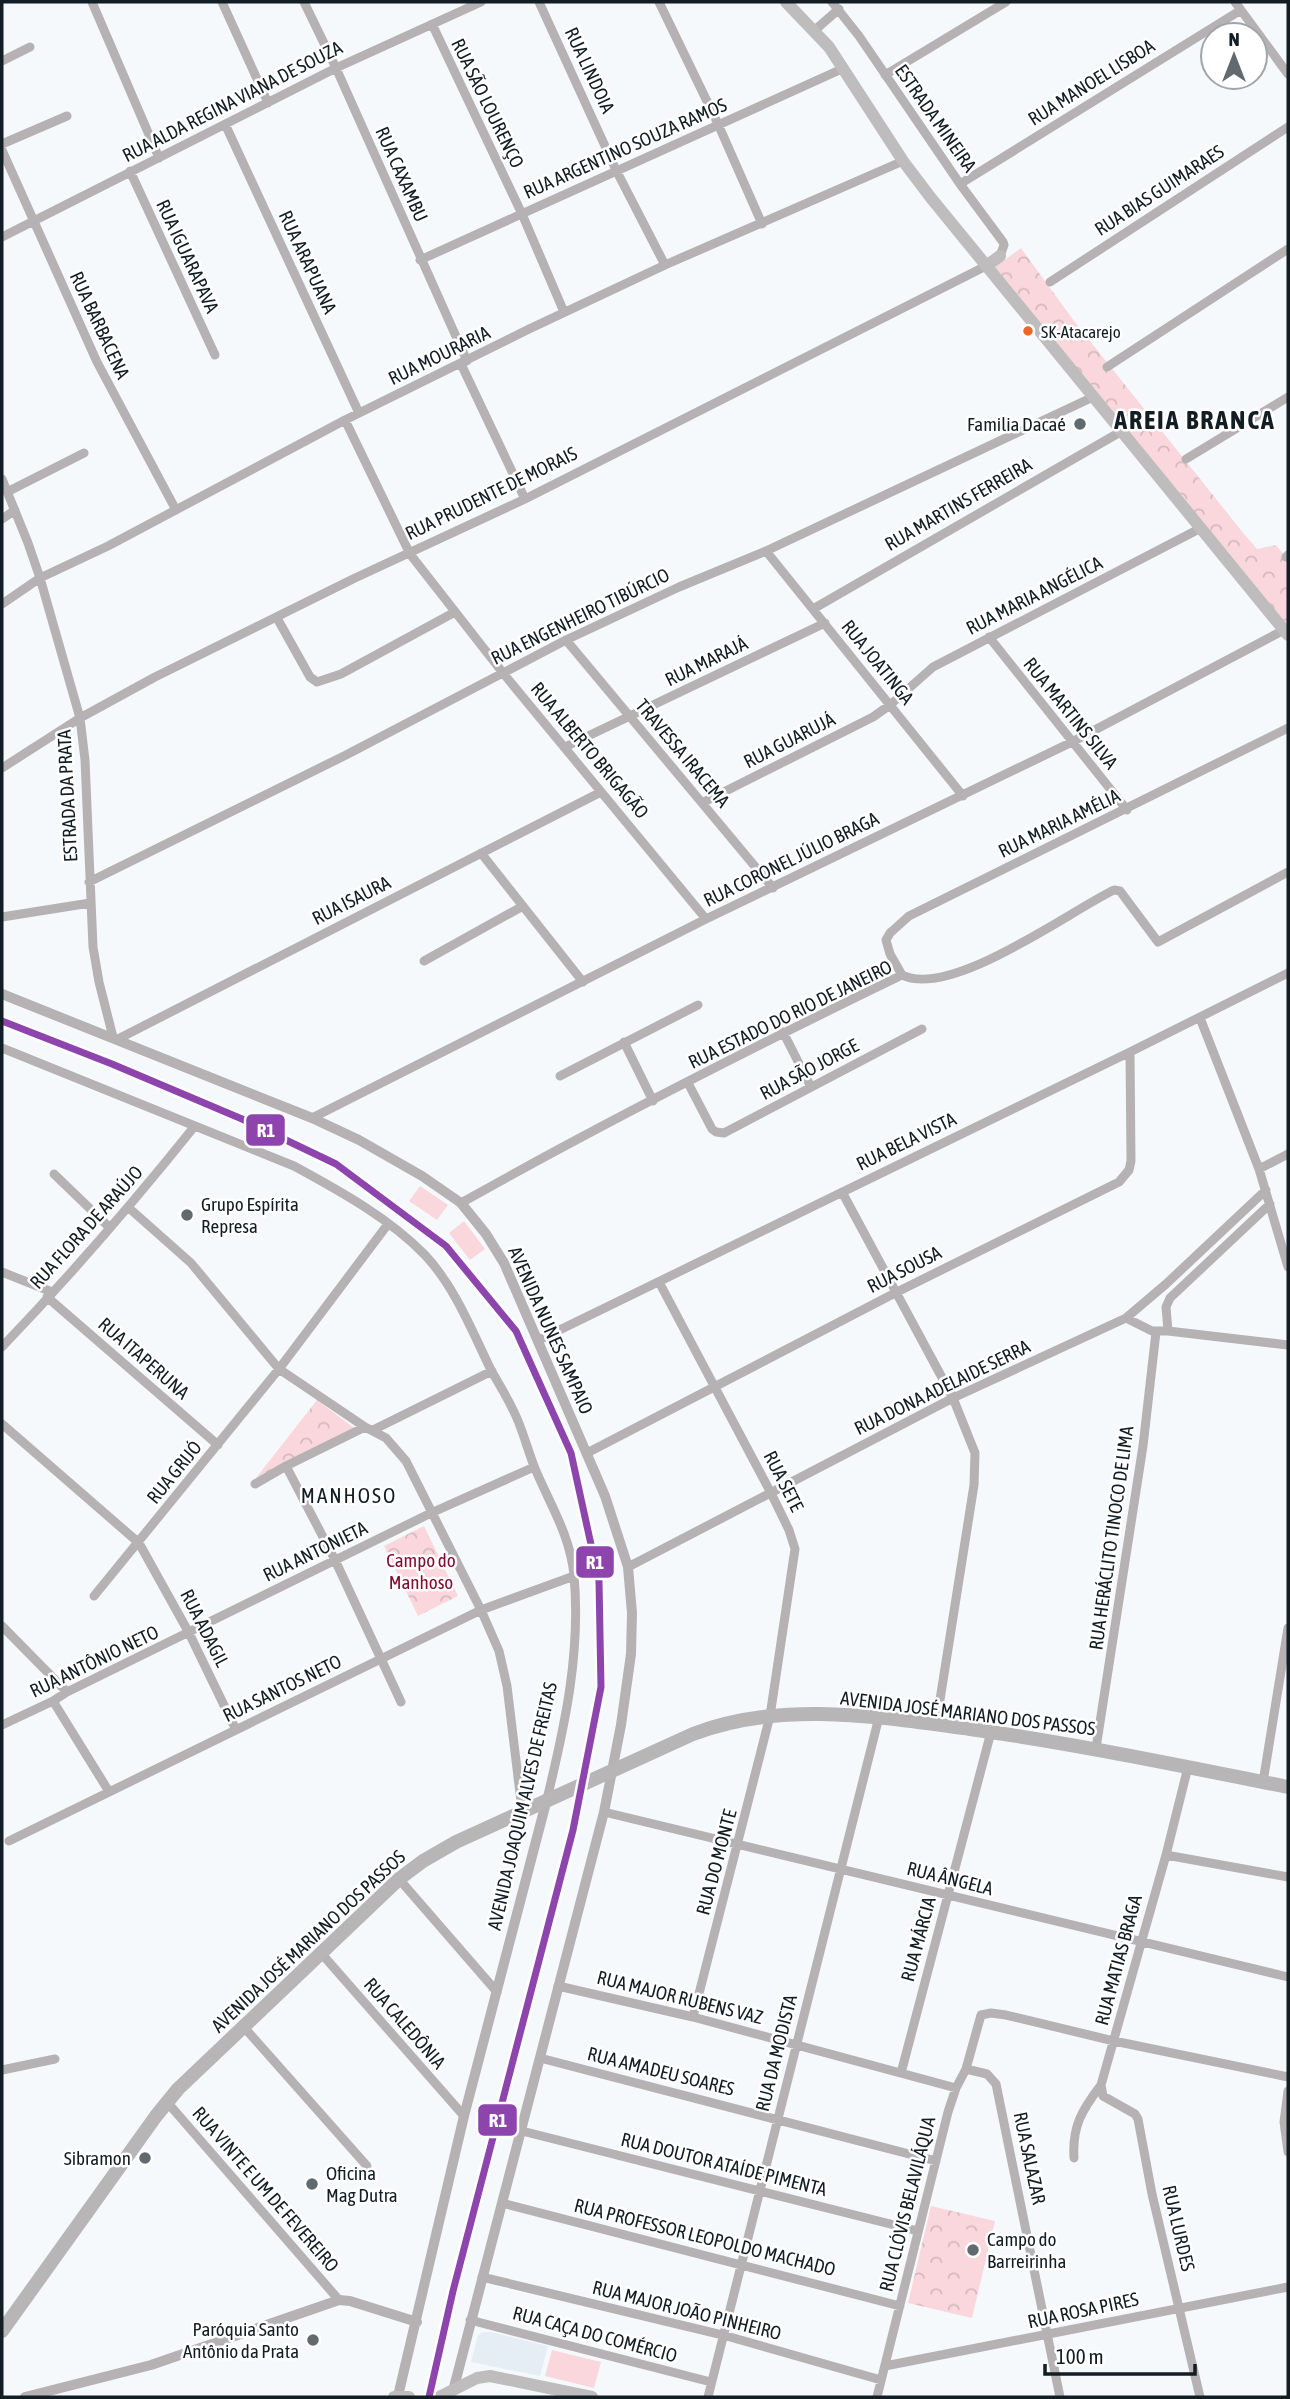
<svg xmlns="http://www.w3.org/2000/svg" width="1290" height="2399" viewBox="0 0 1290 2399" font-family="'Asap Condensed',sans-serif">
  <style>
    .built { fill: #e4eef4 }
    .park { fill: url(#park-crowns) }
    .pitch { fill: #fad7dc }
    .lines { fill: none; stroke-linecap: round; stroke-linejoin: round }
    .minor { stroke: #b6b2b3; stroke-width: 9 }
    .tertiary { stroke: #b6b2b3; stroke-width: 10 }
    .secondary { stroke: #bfbcbd; stroke-width: 12 }
    .primary { stroke: #b7b5b6; stroke-width: 14 }
    .rail-1-casing { stroke: #fff; stroke-width: 12 }
    .rail-1 { stroke: #8e44ad; stroke-width: 7 }
    .bus-dot { fill: #f26522; stroke: #fff; stroke-width: 2.5 }
    .poi-dot { fill: #626a70; stroke: #fff; stroke-width: 2.5 }
    .labels { text-anchor: middle; stroke-width: 5; stroke-linejoin: round; paint-order: stroke }
    .bus-label { font-size: 17px; fill: #121d24; stroke: #fff; text-anchor: start }
    .street-label { font-size: 19px; fill: #121d24; stroke: #fff }
    .poi-label { font-size: 19px; fill: #121d24; stroke: #fff; text-anchor: end }
    .park-label { font-size: 19px; fill: #830d2f; stroke: #fff }
    .neighbourhood-label { font-size: 21px; letter-spacing: 2px; fill: #121d24; stroke: #fff }
    .district-label { font-size: 26px; font-weight: bold; letter-spacing: 2px; fill: #121d24; stroke: #fff }
    .line-badge { stroke: #fff; stroke-width: 2.5 }
    .badge-label { font-size: 19px; text-anchor: middle; font-weight: bold; fill: #fff }
  </style>
  <defs>
    <pattern id="park-crowns" width="20" height="18" patternUnits="userSpaceOnUse" patternTransform="scale(1.75)"><rect width="20" height="18" fill="#fad7dc"/><path d="M2 6a3 3 0 1 1 6 0M12 15a3 3 0 1 1 6 0" fill="none" stroke="#d5b8bd"/></pattern>
  </defs>
  <rect width="100%" height="100%" fill="#f6f9fc"/>
  <path class="built" d="M483 2332H491L548 2346 540 2376 471 2362 478 2335Z"/>
  <path class="park" d="M1021 248 1074 321 1244 534 1257 549 1276 545 1288 560V626L995 267Z
    M317 1400 354 1428 252 1483Z
    M424 1526 458 1596 418 1616 384 1546Z
    M931 2206 995 2221 972 2318 908 2303Z"/>
  <path class="pitch" d="M420 1186 448 1205 437 1220 409 1201Z
    M464 1221 485 1249 470 1260 449 1233Z
    M965 2229 990 2234 981 2272 956 2266Z
    M552 2350 601 2362 594 2388 545 2376Z"/>
  <g class="lines">
    <path class="minor" d="M92 2 159 158
      M222 2 268 103
      M304 2 336 68 467 361
      M539 2 616 170 665 265
      M659 2 718 124 762 224
      M832 2 859 36 960 184 1003 242 1004 245 1000 256
      M1235 2 1288 74
      M432 24 522 214 564 312
      M815 30 839 9
      M2 61 30 47
      M885 75 1006 2
      M225 124 359 413
      M2 144 67 116
      M2 150 97 362 176 510
      M130 171 215 355
      M960 184 1241 10
      M2 237 336 68 481 2
      M420 260 844 68
      M1050 282 1288 127
      M461 364 525 499
      M1107 367 1288 249
      M345 420 410 554 503 673 706 919
      M1186 459 1288 397
      M2 479 28 543 40 578 80 718 85 760 93 947 99 982 113 1037
      M7 492 84 453
      M2 519 15 510
      M766 551 963 796
      M1286 557 1288 555
      M2 604 40 578 108 546 345 420 527 330 665 265 903 161
      M813 609 1122 431
      M277 618 310 677 317 682 341 674 455 612
      M989 637 1127 810
      M566 640 773 888
      M565 747 825 623
      M2 768 80 718 155 677 355 578 525 499 986 266
      M702 803 873 717 890 705 933 667 1201 528
      M481 853 583 982
      M89 882 346 755 566 640 679 587 766 551 1093 397
      M2 917 90 903
      M424 961 523 906
      M902 975 890 954 886 940 890 933 909 916 1288 728
      M1200 1018 1259 1169 1288 1267
      M783 1032 811 1087
      M118 1039 601 792
      M624 1042 653 1101
      M2 1048 294 1166C340 1191 389 1218 425 1255 455 1287 472 1331 491 1370 501 1388 513 1406 520 1426 525 1439 529 1453 534 1466 549 1503 570 1534 574 1575 581 1652 565 1725 547 1799
      M560 1076 698 1005
      M688 1083 712 1129 716 1132 724 1133 922 1029
      M312 1118 706 919 1072 742 1284 630
      M1259 1169 1288 1154
      M54 1174 109 1227
      M842 1192 953 1398 975 1453 974 1485 936 1725
      M461 1203C605 1122 753 1047 902 975 951 999 1068 912 1114 890L1120 891 1158 942 1288 872
      M129 1208 191 1263 279 1369 365 1427 386 1438 406 1461 481 1610 499 1651 507 1686 522 1810
      M2 1272 52 1292
      M659 1282 771 1493 789 1530 795 1549 770 1716 693 2017
      M47 1297 218 1445
      M1126 1318 1152 1331H1168L1288 1345
      M1168 1331 1166 1307 1170 1298 1270 1204
      M539 1340 1130 1052 1288 973
      M2 1347C69 1277 133 1203 194 1127
      M2 1424 139 1543 189 1633 236 1730
      M373 1430 492 1371
      M587 1453 897 1292 1119 1182 1129 1170 1131 1161 1130 1052
      M286 1466 335 1560 401 1702
      M255 1484 286 1466 365 1427
      M628 1567 953 1398 1126 1318 1166 1284 1266 1190
      M94 1596 279 1369 388 1224
      M2 1626 67 1692
      M53 1701 108 1790
      M2 1725 53 1701 67 1692 431 1513 534 1467
      M1096 1748 1143 1446 1156 1332
      M1263 1782 1288 1628
      M604 1812 1288 1977
      M9 1841 481 1610 574 1576
      M1166 1855 1288 1877
      M399 1879 497 1992
      M321 1953 464 2116
      M558 1986 693 2017 956 2088
      M242 2025 367 2166
      M540 2058 936 2161
      M966 2069 987 2074 996 2084 1060 2397
      M2 2070 55 2059
      M901 2073 991 1732
      M1101 2085 1103 2096 1135 2114 1138 2119 1152 2194 1200 2397
      M1288 2091 1284 2122 1288 2152
      M167 2102 339 2300
      M522 2131 918 2231
      M1074 2158C1072 2126 1082 2110 1101 2085L1166 1855 1188 1767
      M502 2203 900 2306
      M482 2277 723 2335 881 2380
      M470 2320 711 2382
      M885 2366 1288 2287
      M708 2397 879 1717
      M877 2397 948 2112 956 2088 966 2069 981 2015 991 2013 1006 2015 1114 2041 1288 2077"/>
    <path class="tertiary" d="M2 994 312 1118 359 1140 422 1176 461 1203 486 1234 504 1263 605 1496 628 1567 632 1613 631 1654 621 1725 604 1812 453 2391
      M398 2396 464 2116 547 1799
      M25 2397 151 2365 339 2300 350 2301 417 2322"/>
    <path class="secondary" d="M786 2 829 47 903 161 931 198 1288 635
      M986 266 1000 256
      M394 2397H409
      M439 2397 477 2378 490 2376 592 2397"/>
    <path class="primary" d="M2 2331 156 2116 178 2089 399 1879 423 1861 456 1842 693 1734C782 1700 879 1717 970 1729 1077 1744 1182 1766 1288 1787"/>
    <defs>
      <path id="rail-1" d="M2 1021 112 1064 242 1119 336 1164 446 1246 516 1331 571 1453 599 1581 601 1687 573 1830 453 2291 429 2397"/>
    </defs>
    <use href="#rail-1" class="rail-1-casing"/>
    <use href="#rail-1" class="rail-1"/>
  </g>
  <circle class="bus-dot" cx="1028" cy="331" r="6"/>
  <g class="poi-dot">
    <circle cx="1080" cy="424" r="7"/>
    <circle cx="187" cy="1215" r="7"/>
    <circle cx="145" cy="2158" r="7"/>
    <circle cx="312" cy="2184" r="7"/>
    <circle cx="973" cy="2250" r="7"/>
    <circle cx="313" cy="2340" r="7"/>
  </g>
  <g class="labels">
    <g class="bus-label">
      <text x="1041" y="338">SK-Atacarejo</text>
    </g>
    <g class="street-label">
      <text transform="translate(590 70) rotate(65)" y="7">RUA LINDOIA</text>
      <text transform="translate(1091 82) rotate(-32)" y="7">RUA MANOEL LISBOA</text>
      <text transform="translate(232 101) rotate(-27)" y="7">RUA ALDA REGINA VIANA DE SOUZA</text>
      <text transform="translate(488 103) rotate(64)" y="7">RUA SÃO LOURENÇO</text>
      <text transform="translate(936 118) rotate(55)" y="7">ESTRADA MINEIRA</text>
      <text transform="translate(625 148) rotate(-24)" y="7">RUA ARGENTINO SOUZA RAMOS</text>
      <text transform="translate(402 174) rotate(66)" y="7">RUA CAXAMBU</text>
      <text transform="translate(1159 190) rotate(-33)" y="7">RUA BIAS GUIMARAES</text>
      <text transform="translate(188 256) rotate(65)" y="7">RUA IGUARAPAVA</text>
      <text transform="translate(308 262) rotate(65)" y="7">RUA ARAPUANA</text>
      <text transform="translate(100 325) rotate(65)" y="7">RUA BARBACENA</text>
      <text transform="translate(439 355) rotate(-26)" y="7">RUA MOURARIA</text>
      <text transform="translate(491 493) rotate(-26)" y="7">RUA PRUDENTE DE MORAIS</text>
      <text transform="translate(958 504) rotate(-30)" y="7">RUA MARTINS FERREIRA</text>
      <text transform="translate(1034 595) rotate(-27)" y="7">RUA MARIA ANGÉLICA</text>
      <text transform="translate(580 616) rotate(-26)" y="7">RUA ENGENHEIRO TIBÚRCIO</text>
      <text transform="translate(706 661) rotate(-26)" y="7">RUA MARAJÁ</text>
      <text transform="translate(878 662) rotate(51)" y="7">RUA JOATINGA</text>
      <text transform="translate(1071 713) rotate(51)" y="7">RUA MARTINS SILVA</text>
      <text transform="translate(789 740) rotate(-27)" y="7">RUA GUARUJÁ</text>
      <text transform="translate(590 750) rotate(50)" y="7">RUA ALBERTO BRIGAGÃO</text>
      <text transform="translate(683 753) rotate(50)" y="7">TRAVESSA IRACEMA</text>
      <text transform="translate(67 796) rotate(-93)" y="7">ESTRADA DA PRATA</text>
      <text transform="translate(1059 823) rotate(-26)" y="7">RUA MARIA AMÉLIA</text>
      <text transform="translate(791 859) rotate(-26)" y="7">RUA CORONEL JÚLIO BRAGA</text>
      <text transform="translate(351 900) rotate(-27)" y="7">RUA ISAURA</text>
      <text transform="translate(790 1014) rotate(-26)" y="7">RUA ESTADO DO RIO DE JANEIRO</text>
      <text transform="translate(809 1069) rotate(-28)" y="7">RUA SÃO JORGE</text>
      <text transform="translate(906 1141) rotate(-26)" y="7">RUA BELA VISTA</text>
      <text transform="translate(86 1227) rotate(-48)" y="7">RUA FLORA DE ARAÚJO</text>
      <text transform="translate(904 1269) rotate(-27)" y="7">RUA SOUSA</text>
      <text transform="translate(551 1330) rotate(66)" y="7">AVENIDA NUNES SAMPAIO</text>
      <text transform="translate(144 1358) rotate(41)" y="7">RUA ITAPERUNA</text>
      <text transform="translate(942 1387) rotate(-26)" y="7">RUA DONA ADELAIDE SERRA</text>
      <text transform="translate(174 1472) rotate(-51)" y="7">RUA GRIJÓ</text>
      <text transform="translate(784 1481) rotate(63)" y="7">RUA SETE</text>
      <text transform="translate(1111 1538) rotate(-82)" y="7">RUA HERÁCLITO TINOCO DE LIMA</text>
      <text transform="translate(315 1551) rotate(-26)" y="7">RUA ANTONIETA</text>
      <text transform="translate(205 1628) rotate(63)" y="7">RUA ADAGIL</text>
      <text transform="translate(94 1661) rotate(-26)" y="7">RUA ANTÔNIO NETO</text>
      <text transform="translate(282 1688) rotate(-26)" y="7">RUA SANTOS NETO</text>
      <text transform="translate(968 1713) rotate(7)" y="7">AVENIDA JOSÉ MARIANO DOS PASSOS</text>
      <text transform="translate(522 1806) rotate(-77)" y="7">AVENIDA JOAQUIM ALVES DE FREITAS</text>
      <text transform="translate(716 1862) rotate(-75)" y="7">RUA DO MONTE</text>
      <text transform="translate(950 1878) rotate(14)" y="7">RUA ÂNGELA</text>
      <text transform="translate(918 1939) rotate(-75)" y="7">RUA MÁRCIA</text>
      <text transform="translate(308 1941) rotate(-43)" y="7">AVENIDA JOSÉ MARIANO DOS PASSOS</text>
      <text transform="translate(1118 1960) rotate(-75)" y="7">RUA MATIAS BRAGA</text>
      <text transform="translate(680 1997) rotate(14)" y="7">RUA MAJOR RUBENS VAZ</text>
      <text transform="translate(405 2023) rotate(49)" y="7">RUA CALEDÔNIA</text>
      <text transform="translate(776 2053) rotate(-76)" y="7">RUA DA MODISTA</text>
      <text transform="translate(661 2071) rotate(14)" y="7">RUA AMADEU SOARES</text>
      <text transform="translate(1030 2158) rotate(78)" y="7">RUA SALAZAR</text>
      <text transform="translate(724 2164) rotate(14)" y="7">RUA DOUTOR ATAÍDE PIMENTA</text>
      <text transform="translate(266 2189) rotate(49)" y="7">RUA VINTE E UM DE FEVEREIRO</text>
      <text transform="translate(907 2204) rotate(-76)" y="7">RUA CLÓVIS BELAVILÁQUA</text>
      <text transform="translate(1179 2228) rotate(77)" y="7">RUA LURDES</text>
      <text transform="translate(705 2237) rotate(14)" y="7">RUA PROFESSOR LEOPOLDO MACHADO</text>
      <text transform="translate(687 2310) rotate(14)" y="7">RUA MAJOR JOÃO PINHEIRO</text>
      <text transform="translate(1083 2310) rotate(-12)" y="7">RUA ROSA PIRES</text>
      <text transform="translate(595 2334) rotate(15)" y="7">RUA CAÇA DO COMÉRCIO</text>
    </g>
    <g class="poi-label">
      <text x="1066" y="431">Familia Dacaé</text>
      <text x="201" y="1211" text-anchor="start">Grupo Espírita<tspan x="201" dy="22">Represa</tspan></text>
      <text x="131" y="2165">Sibramon</text>
      <text x="326" y="2180" text-anchor="start">Oficina<tspan x="326" dy="22">Mag Dutra</tspan></text>
      <text x="987" y="2246" text-anchor="start">Campo do<tspan x="987" dy="22">Barreirinha</tspan></text>
      <text x="299" y="2336">Paróquia Santo<tspan x="299" dy="22">Antônio da Prata</tspan></text>
    </g>
    <g class="park-label">
      <text x="421" y="1567">Campo do<tspan x="421" dy="22">Manhoso</tspan></text>
    </g>
    <g class="neighbourhood-label">
      <text x="349" y="1503">MANHOSO</text>
    </g>
    <g class="district-label">
      <text x="1195" y="429">AREIA BRANCA</text>
    </g>
  </g>
  <g class="line-badge">
    <rect x="245" y="1113" width="41" height="34" rx="7" fill="#8e44ad"/>
    <rect x="575" y="1545" width="40" height="34" rx="7" fill="#8e44ad"/>
    <rect x="477" y="2103" width="41" height="34" rx="7" fill="#8e44ad"/>
  </g>
  <g class="badge-label">
    <text x="266" y="1137">R1</text>
    <text x="595" y="1569">R1</text>
    <text x="498" y="2127">R1</text>
  </g>
  <rect width="1290" height="2399" fill="none" stroke="#121d24" stroke-width="7"/>
  <g transform="translate(1234 56)"><circle r="33" fill="#ffffff" stroke="#a0a5a7" stroke-width="2"/>
  <path d="M0-5L12 26L0 18L-12 26Z" fill="#626a70"/>
  <text y="-10" font-size="19" font-weight="bold" text-anchor="middle" fill="#121d24">N</text>
  </g>
  <path d="M1045 2364v10h150v-10" fill="none" stroke="#121d24" stroke-width="3.5"/>
  <text x="1056" y="2364" font-size="21" fill="#121d24" stroke="#ffffff" stroke-width="5" paint-order="stroke">100 m</text>
</svg>
